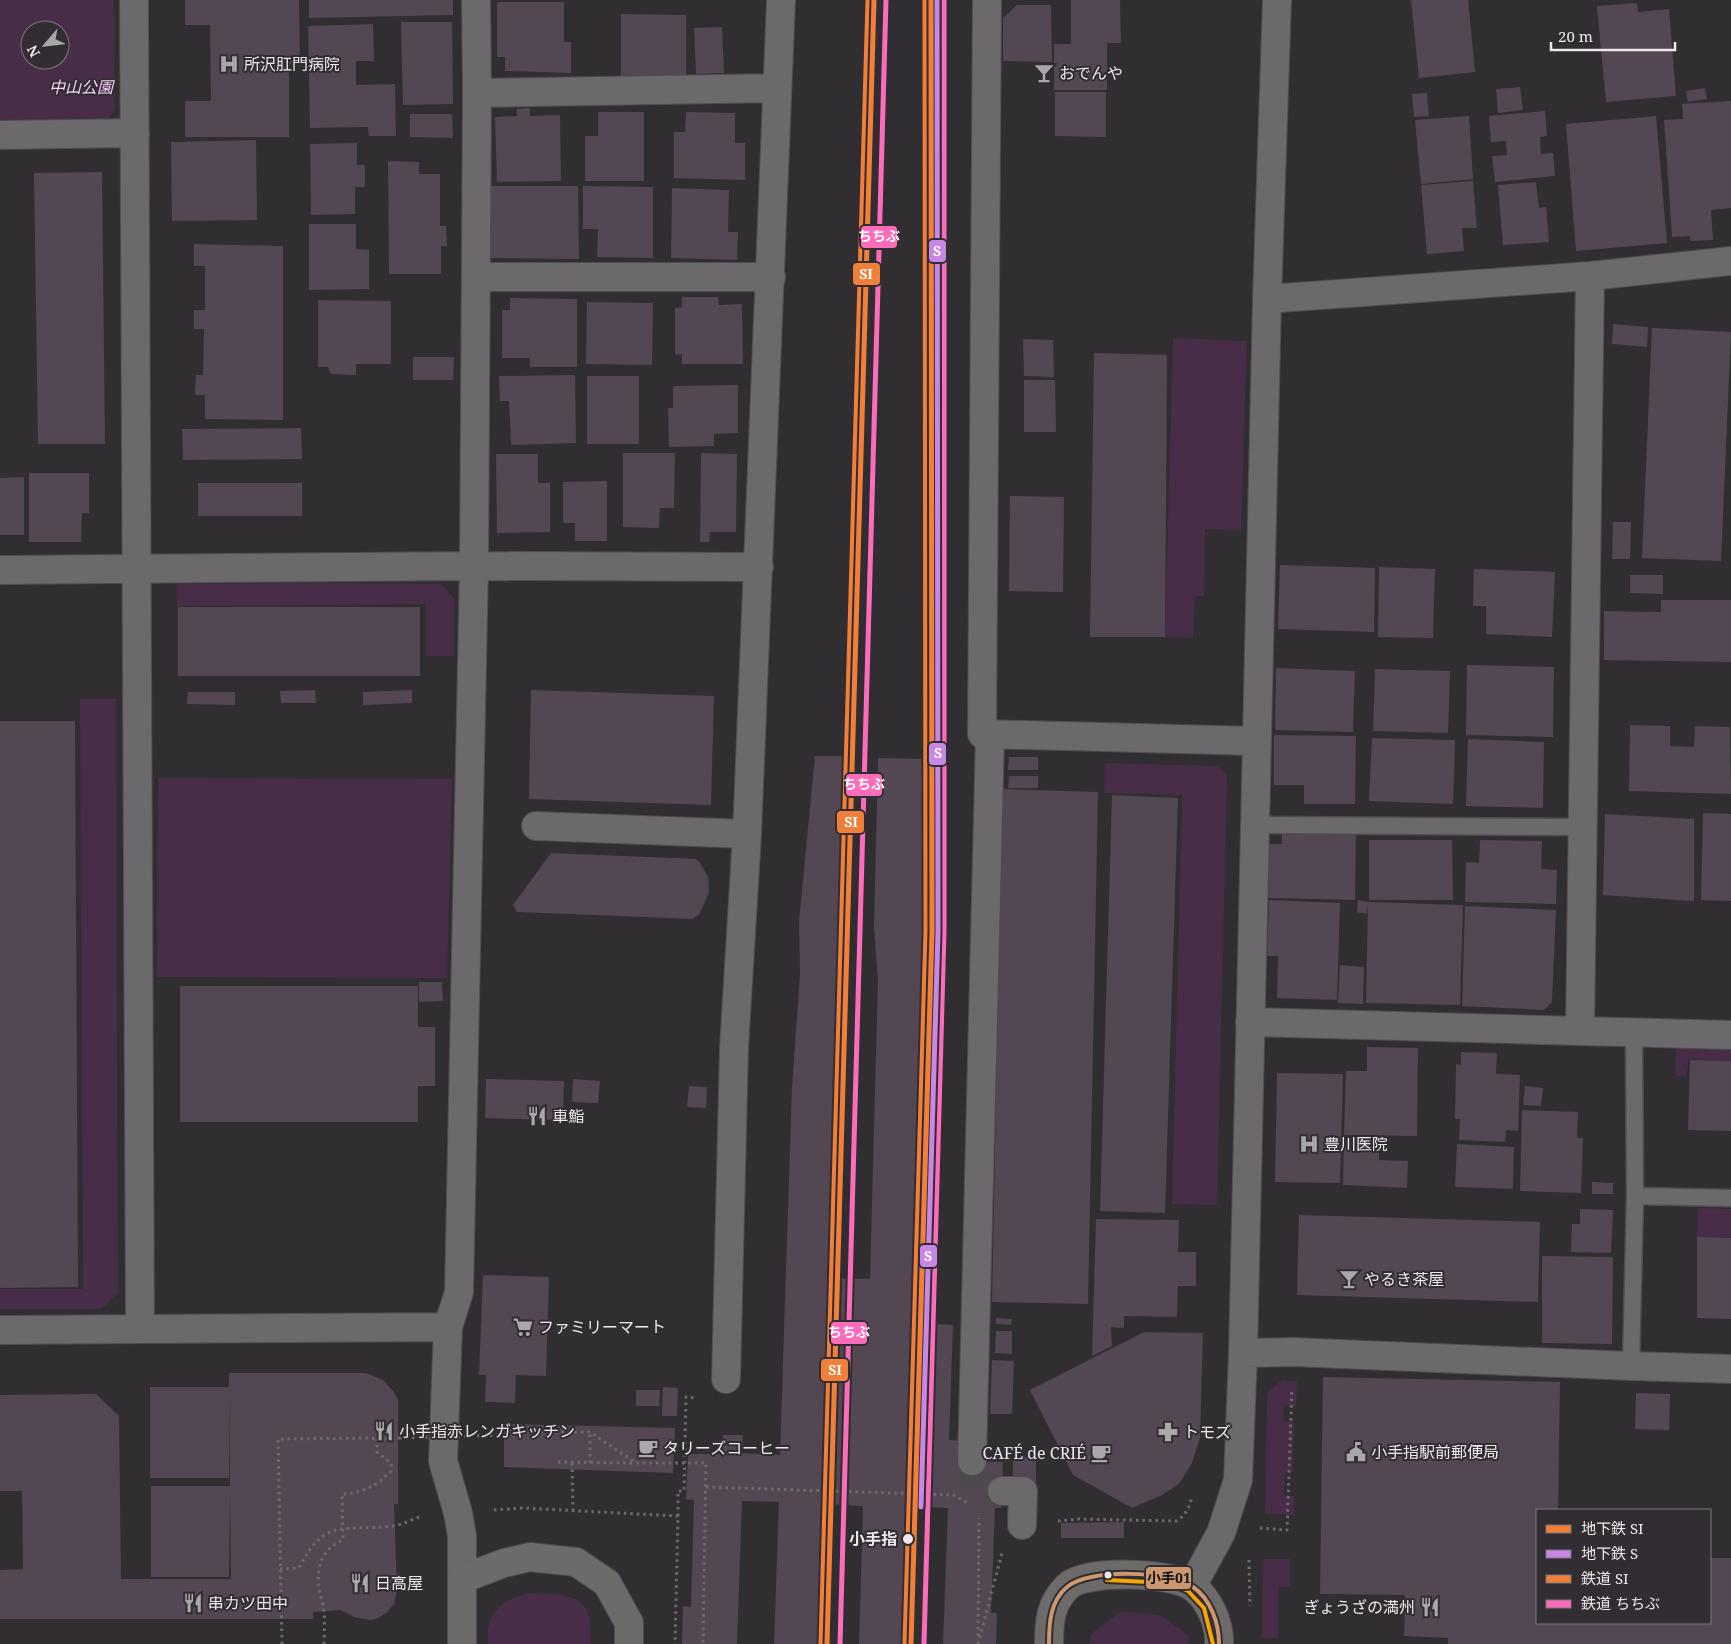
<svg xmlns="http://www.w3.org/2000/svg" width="1731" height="1644" viewBox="0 0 1731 1644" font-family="'Noto Serif','Noto Sans JP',serif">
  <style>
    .green { fill: #472d48; fill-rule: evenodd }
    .building { fill: #524753 }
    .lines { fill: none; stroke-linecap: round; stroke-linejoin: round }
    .street-tunnel { stroke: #4d4a4d; stroke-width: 28; stroke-dasharray: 28 14; stroke-linecap: butt }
    .lane-casing { stroke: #4f4d4f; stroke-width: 19 }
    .street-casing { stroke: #4f4d4f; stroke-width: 30 }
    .secondary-casing { stroke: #4f4d4f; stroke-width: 30 }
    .path { stroke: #6d6c6d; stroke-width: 3; stroke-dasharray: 2.5 4; stroke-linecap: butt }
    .lane { stroke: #6b696b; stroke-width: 16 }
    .street { stroke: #6b696b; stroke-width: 28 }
    .secondary { stroke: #6d6a6a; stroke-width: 28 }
    .path-bridge { stroke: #6d6c6d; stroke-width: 3; stroke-dasharray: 2.5 4; stroke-linecap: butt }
    .bus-1-casing { stroke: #322d32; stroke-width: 8 }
    .bus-2-casing { stroke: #322d32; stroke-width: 8 }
    .bus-1 { stroke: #cd976f; stroke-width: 4 }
    .bus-2 { stroke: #f7a600; stroke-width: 4 }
    .rail-1-casing { stroke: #322d32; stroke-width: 9 }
    .rail-2-casing { stroke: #322d32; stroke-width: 9 }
    .rail-1 { stroke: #f08039; stroke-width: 5 }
    .rail-2 { stroke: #fb6dba; stroke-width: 5 }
    .metro-1-casing { stroke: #322d32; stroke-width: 9 }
    .metro-2-casing { stroke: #322d32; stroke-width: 9 }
    .metro-1 { stroke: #f08039; stroke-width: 5 }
    .metro-2 { stroke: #c787e3; stroke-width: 5 }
    .stop-dot { fill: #ebe8eb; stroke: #322d32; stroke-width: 2 }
    .labels { text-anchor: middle; stroke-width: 4; stroke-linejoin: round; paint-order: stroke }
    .poi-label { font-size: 16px; fill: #ebe8eb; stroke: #322d32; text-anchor: start }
    .park-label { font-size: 16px; font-style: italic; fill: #facbfb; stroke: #322d32 }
    .stop-label { font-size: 16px; font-weight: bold; fill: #ebe8eb; stroke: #322d32; text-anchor: end }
    .line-badge { stroke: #322d32; stroke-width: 2 }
    .badge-label { font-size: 14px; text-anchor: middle; font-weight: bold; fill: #fff }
    .pale-badge-label { font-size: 14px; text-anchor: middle; font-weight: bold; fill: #111 }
  </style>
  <rect width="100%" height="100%" fill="#312e31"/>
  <path class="green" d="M0 0H114L115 109 106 122H0ZM30 30H60V60H30Z
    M1173 338 1247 341 1241 530 1205 529 1204 596H1195L1193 638 1165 637Z
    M323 583 441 584 454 598V656H426V604L177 606V584Z
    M80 699H116L118 1292 102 1309H0V1289H83Z
    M1105 763 1219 766 1227 775 1217 1205 1172 1204 1182 795 1104 793Z
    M158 778 452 779 447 978 157 977Z
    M1676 1046 1731 1048V1061L1689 1059 1686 1076H1675Z
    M1698 1208 1731 1209V1238L1697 1237Z
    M1282 1380 1297 1381 1296 1406H1284L1283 1421 1294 1422 1293 1472H1285L1284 1495 1294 1496V1515L1265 1514 1267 1393Z
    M1263 1559H1290V1587L1278 1588V1638H1262Z
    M529 1593C548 1595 584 1590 589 1617 591 1625 590 1635 590 1644H488C488 1638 487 1630 489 1624 494 1605 512 1597 529 1593Z
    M1121 1611 1162 1616 1189 1636 1188 1644H1090L1091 1634Z"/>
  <path class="building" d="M185 0H299L300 64H289V137H185V101H211L210 25H185Z
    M309 0H453V15L309 18Z
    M1071 0H1120L1121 43H1107V90H1054V44H1071Z
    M1411 0H1468L1475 72 1419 78Z
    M497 2H564V42H571V73L505 71V57H497Z
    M1637 3 1638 12 1669 9 1676 96 1606 102 1597 6Z
    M1017 5H1051L1052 62 1003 61V18Z
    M621 14 686 15V76H621Z
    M401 22H452L453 104 403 105Z
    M373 24 374 61H356V85L395 84 396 136H369L368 127 310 128 308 26Z
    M722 27 724 73 696 74 694 28Z
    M1520 87 1523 110 1498 113 1496 89Z
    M1705 88 1707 99 1688 102 1686 91Z
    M1055 92H1106V137L1055 136Z
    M1427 93 1429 116 1414 117 1412 94Z
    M1731 101V208L1711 210 1713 240 1690 241V236L1672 237 1664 120 1683 119 1682 104Z
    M530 108V116L560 115 561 181 497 182 495 117 517 116V109Z
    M1545 111 1547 136 1540 137 1541 154 1553 153 1555 176 1495 182 1492 156 1507 155 1506 141 1491 142 1489 116Z
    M598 112H644V181H585V136H598Z
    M686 112 735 113V143H745V180L674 178V132H685Z
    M410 114H452L453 138 410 137Z
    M1469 116 1473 179 1421 184 1415 120Z
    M1656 116 1667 243 1576 251 1566 124Z
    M256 140 257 220 172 221 171 142Z
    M357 143V165H365V187H355V214L311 215 310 144Z
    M388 161 419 162V174H440V226H446L447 246H441V274H389Z
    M102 172 105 444H38L34 173Z
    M1473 181 1477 228H1462L1464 251 1427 254 1421 185Z
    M1536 182 1539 208 1546 207 1549 242 1503 245 1498 185Z
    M491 186H578L579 259 491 258Z
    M583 186 653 187V258L597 257 598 229H583Z
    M672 188 729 190 728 232H738L737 260 671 258Z
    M309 224H356V249L369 250V289L309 290Z
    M194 244 283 246V420L205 419V395H195L196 375H203L204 329H194V310H205V266H194Z
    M682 297H718L719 305 742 304 743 364H682V354L675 355V308L682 307Z
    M510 298 577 299V367H530V358H502V310H510Z
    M318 300 391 301V364H356V375L331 374 328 367H318Z
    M587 302 653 303 652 365 586 364Z
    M1613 324 1648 327 1647 347 1612 344Z
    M1652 328 1731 332 1721 561 1642 558Z
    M1023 339 1053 340 1054 377 1024 376Z
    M1094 353 1167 355 1165 637H1090Z
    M413 357H454L453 380H413Z
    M575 375 576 443 511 445 509 401H500L499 376Z
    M587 376H639V444H587Z
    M1024 380H1055L1056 432H1024Z
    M738 385V433L714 434V446L669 447 668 408H673V386Z
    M301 428 302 459 183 460 182 429Z
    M623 453H675L674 508H660L659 528 623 527Z
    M701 453 737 454 736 532H710L709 542H700Z
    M496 454H538V483H550V532L497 533Z
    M29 473H89V513H82L81 542H29Z
    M24 477V535H0V478Z
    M607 481V541H575V523H563V482Z
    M198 483H302V516H198Z
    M1010 496 1064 497 1063 592 1009 591Z
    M1613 522H1631L1630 559H1612Z
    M1280 565 1375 568 1374 632 1278 629Z
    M1379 567 1435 569 1433 638 1378 637Z
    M1474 569 1555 572 1552 637 1486 634V606H1473Z
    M1630 575H1663V594L1630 593Z
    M1661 600H1731V662L1604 660V611L1661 612Z
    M178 607H420V676H178Z
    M1467 665 1554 667 1553 737 1466 735Z
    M1276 668 1355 671 1353 732 1275 730Z
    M1375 669 1450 671 1448 733 1373 731Z
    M315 690 316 703H281L280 691Z
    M412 690V703L363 705V692Z
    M531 690 714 696 711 805 529 799Z
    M188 692H235V705L187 704Z
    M0 721H75L78 1287 0 1288Z
    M1630 725 1670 726V746L1694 747 1695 726 1730 727 1731 794 1629 791Z
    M1274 735 1356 736 1355 804H1304V785H1274Z
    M1372 738 1455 740 1453 804 1369 801Z
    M1468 739 1544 742 1543 808 1466 806Z
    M815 756H851L846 924 838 977 829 1278 870 1279 878 979 874 927 878 758 928 759 927 930 922 982 913 1323 953 1325 949 1440 966 1441 965 1461 1003 1462 1001 1508H995L991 1613H997L996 1644H943L948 1508 908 1507 903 1644H859L863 1506 823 1504 819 1644H774L779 1502 742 1501 737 1644H682L683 1606 691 1607 694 1500 686 1499 688 1454H722L723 1435H743L742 1453 780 1455 792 1087 800 975 799 921Z
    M1009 757H1038V770H1008Z
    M1009 776H1038V788H1008Z
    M1002 789 1098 792 1088 1304 992 1302Z
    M1112 795 1178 798 1165 1213 1100 1211Z
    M1703 813 1731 814V901L1701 900Z
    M1605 814 1694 819V901L1603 895Z
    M1282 831 1356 833 1355 900 1268 898 1269 844H1282Z
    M1369 840H1452L1453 900H1369Z
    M1480 840 1542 841 1541 869 1557 870 1556 904 1465 902 1466 862 1479 863Z
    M551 853 696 859 700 863 708 877 709 892 700 913 693 919 517 912 513 905Z
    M1269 900 1340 903 1337 1000 1277 998 1278 956H1267Z
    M1358 900 1368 902 1367 914 1357 912Z
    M1368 902 1463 905 1460 1005 1366 1003Z
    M1465 906 1556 910 1552 1002 1544 1010 1462 1006Z
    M1340 965 1364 967 1363 1004 1338 1003Z
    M419 982H442L443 1001 419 1002Z
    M180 986H418V1027H435V1086H418V1122H180Z
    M1367 1047 1418 1048 1417 1136 1344 1135 1346 1071H1367Z
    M1461 1052 1497 1053 1496 1074 1520 1075 1518 1131 1506 1130 1505 1142 1459 1140 1460 1119H1455L1456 1064 1461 1065Z
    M1690 1060 1731 1061V1131L1688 1130Z
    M1277 1073 1343 1074 1340 1183 1275 1182Z
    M486 1079 564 1081 563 1117 555 1116V1120L485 1118Z
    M573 1079 600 1081 598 1103 572 1102Z
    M689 1086 707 1087 706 1108 687 1107Z
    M1525 1086 1543 1088 1541 1106 1523 1105Z
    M1522 1110 1578 1112 1577 1138H1583L1581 1193 1520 1191Z
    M1344 1139 1379 1141V1160L1408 1161 1407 1188 1343 1185Z
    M1457 1144 1514 1147 1513 1189 1455 1187Z
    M1592 1182 1613 1183V1194H1592Z
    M1580 1209 1613 1210 1611 1253 1571 1252 1572 1224H1580Z
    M1299 1215 1540 1222 1538 1302 1297 1295Z
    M1096 1219 1179 1220 1178 1252H1196V1286H1178L1177 1317 1124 1316V1328L1111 1327 1112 1346 1092 1356Z
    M1697 1237 1731 1238V1319L1697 1318Z
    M1542 1256 1613 1257 1612 1344 1542 1343Z
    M483 1275 549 1277 546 1376 516 1375 515 1403 485 1402 486 1375H479Z
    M996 1318 1012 1319 1011 1325 996 1324Z
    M996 1331H1012V1354L995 1353Z
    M1144 1332 1203 1333 1200 1438 1192 1463 1179 1484 1162 1495 1132 1508 1073 1475 1030 1390Z
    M992 1360 1014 1361 1012 1414H990Z
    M229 1373H366L383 1380 394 1392 398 1400V1504H394L397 1590 394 1604 386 1613 376 1619 370 1620 354 1617 341 1610 313 1612V1619H0V1570L23 1569 22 1491H0V1395L96 1394 119 1416 121 1579H231L230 1494 229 1577H151V1486H230L229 1395V1478H150V1387H229Z
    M1323 1377 1560 1382 1558 1510H1537V1623H1710V1558H1731V1644H1448V1638L1404 1636 1405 1595 1320 1594Z
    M663 1387 678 1388 677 1416H662Z
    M636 1390H660L659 1406H636Z
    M1636 1393 1670 1394 1669 1430 1635 1429Z
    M504 1424 675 1428 673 1473 504 1467Z
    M1013 1457H1036V1489L1013 1488Z
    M1124 1522V1538H1061V1523Z"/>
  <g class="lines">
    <path class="street-tunnel" d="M972 1461V1491H1002"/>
    <defs>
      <path id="lane" d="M1254 825 1583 827
        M1635 1196 1731 1198
        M1631 1366 1635 1196 1634 1032"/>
      <path id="street" d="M134 0 140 1329
        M987 0 982 734 1256 741
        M477 93 777 88
        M0 135 135 133
        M476 277H771
        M1267 299 1590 276 1731 261
        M0 570 474 566 759 567
        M536 826 747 834
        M1250 1022 1731 1035
        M1580 1031 1590 276
        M448 1327 459 1292 474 566 477 93 476 0
        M0 1330 448 1327 443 1461 458 1513 462 1536V1579
        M1243 1353 1293 1352 1631 1366 1731 1369
        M726 1379 734 1048 747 834 781 0
        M972 1461 990 735
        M1002 1491H1023L1022 1525
        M1192 1586 1221 1533 1238 1480 1243 1353 1267 299 1277 0"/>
      <path id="secondary" d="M462 1644V1579L504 1563 530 1557 576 1562 607 1583 629 1623V1644
        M1049 1644C1049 1622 1050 1604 1067 1587 1085 1569 1173 1572 1193 1587 1209 1599 1220 1624 1219 1644"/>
    </defs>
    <use href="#lane" class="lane-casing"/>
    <use href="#street" class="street-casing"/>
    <use href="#secondary" class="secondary-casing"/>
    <path class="path" d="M505 1435H515L516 1432H590L636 1463H706L703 1644
      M558 1462 635 1463
      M572 1463 573 1510
      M590 1463V1433
      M706 1487 953 1495 968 1503
      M494 1510 522 1508 678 1516 675 1644
      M678 1516V1491H684L686 1397 696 1398
      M1058 1521 1079 1519 1177 1521C1186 1515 1189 1507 1192 1497
      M1260 1528 1287 1530 1292 1388
      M1249 1560 1250 1606
      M280 1569 299 1568C325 1516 344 1532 393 1526 402 1525 412 1519 422 1516
      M268 1600H281
      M978 1636 979 1518
      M282 1644 278 1439 370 1438 377 1439 399 1438
      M324 1644C324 1633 325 1623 324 1612 324 1604 320 1597 319 1589 316 1567 322 1549 343 1540L342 1494C362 1493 377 1486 391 1471V1463L377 1452V1439
      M978 1644 1002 1553"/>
    <use href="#lane" class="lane"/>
    <use href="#street" class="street"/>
    <use href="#secondary" class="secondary"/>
    <path class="path-bridge" d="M399 1438 505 1435"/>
    <defs>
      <path id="bus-1" d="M1049 1644C1049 1624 1050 1601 1067 1587 1089 1568 1169 1571 1193 1587 1211 1599 1219 1624 1219 1644"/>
      <path id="bus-2" d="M1107 1580 1170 1583 1188 1591 1204 1608 1213 1644"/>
    </defs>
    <use href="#bus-1" class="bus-1-casing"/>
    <use href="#bus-2" class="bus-2-casing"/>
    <use href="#bus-1" class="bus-1"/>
    <use href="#bus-2" class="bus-2"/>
    <defs>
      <path id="rail-1" d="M821 1644 868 0
        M905 1644 926 932 925 0"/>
      <path id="rail-2" d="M840 1644 886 0
        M924 1644 944 932V0"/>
    </defs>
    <use href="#rail-1" class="rail-1-casing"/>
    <use href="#rail-2" class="rail-2-casing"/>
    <use href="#rail-1" class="rail-1"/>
    <use href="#rail-2" class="rail-2"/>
    <defs>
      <path id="metro-1" d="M827 1644 874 0
        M911 1644 932 932 931 0"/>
      <path id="metro-2" d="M921 1507 938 932 937 0"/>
    </defs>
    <use href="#metro-1" class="metro-1-casing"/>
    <use href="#metro-2" class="metro-2-casing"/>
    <use href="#metro-1" class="metro-1"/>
    <use href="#metro-2" class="metro-2"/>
  </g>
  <defs>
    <symbol id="hospital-bare" viewBox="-9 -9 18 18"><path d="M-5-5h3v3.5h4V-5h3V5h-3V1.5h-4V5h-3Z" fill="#aaa7aa" stroke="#322d32" stroke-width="2.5" paint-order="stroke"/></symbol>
    <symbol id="bar-bare" viewBox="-9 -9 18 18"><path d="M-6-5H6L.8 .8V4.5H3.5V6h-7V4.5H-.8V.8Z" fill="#aaa7aa" stroke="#322d32" stroke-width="2.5" paint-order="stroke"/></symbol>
    <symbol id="restaurant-bare" viewBox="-9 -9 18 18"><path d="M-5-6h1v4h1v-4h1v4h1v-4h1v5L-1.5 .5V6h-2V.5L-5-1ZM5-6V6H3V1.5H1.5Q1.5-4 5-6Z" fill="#aaa7aa" stroke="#322d32" stroke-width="2.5" paint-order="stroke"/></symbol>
    <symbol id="supermarket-bare" viewBox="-9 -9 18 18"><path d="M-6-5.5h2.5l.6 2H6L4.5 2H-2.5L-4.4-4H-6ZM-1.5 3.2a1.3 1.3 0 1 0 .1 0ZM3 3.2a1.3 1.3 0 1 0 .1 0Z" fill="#aaa7aa" stroke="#322d32" stroke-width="2.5" paint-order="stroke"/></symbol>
    <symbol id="pharmacy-bare" viewBox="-9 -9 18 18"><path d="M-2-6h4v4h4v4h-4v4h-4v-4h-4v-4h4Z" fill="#aaa7aa" stroke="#322d32" stroke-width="2.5" paint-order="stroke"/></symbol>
    <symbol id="cafe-bare" viewBox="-9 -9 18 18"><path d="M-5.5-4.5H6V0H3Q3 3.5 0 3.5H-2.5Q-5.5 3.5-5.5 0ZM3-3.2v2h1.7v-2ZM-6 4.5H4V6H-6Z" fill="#aaa7aa" stroke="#322d32" stroke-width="2.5" paint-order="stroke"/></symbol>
    <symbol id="civic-bare" viewBox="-9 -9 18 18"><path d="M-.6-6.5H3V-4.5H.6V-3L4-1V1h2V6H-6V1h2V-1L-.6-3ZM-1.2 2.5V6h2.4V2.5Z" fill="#aaa7aa" stroke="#322d32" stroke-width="2.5" paint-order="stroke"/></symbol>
  </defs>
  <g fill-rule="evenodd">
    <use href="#hospital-bare" x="215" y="50" width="28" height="28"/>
    <use href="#bar-bare" x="1030" y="59" width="28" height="28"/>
    <use href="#restaurant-bare" x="523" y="1102" width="28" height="28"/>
    <use href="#hospital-bare" x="1295" y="1130" width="28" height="28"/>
    <use href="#bar-bare" x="1335" y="1265" width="28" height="28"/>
    <use href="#supermarket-bare" x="509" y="1313" width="28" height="28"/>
    <use href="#restaurant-bare" x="370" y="1417" width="28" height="28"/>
    <use href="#pharmacy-bare" x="1154" y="1418" width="28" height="28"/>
    <use href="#cafe-bare" x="634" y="1434" width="28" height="28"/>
    <use href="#civic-bare" x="1342" y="1438" width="28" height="28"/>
    <use href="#cafe-bare" x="1087" y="1439" width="28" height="28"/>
    <use href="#restaurant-bare" x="346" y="1569" width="28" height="28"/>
    <use href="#restaurant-bare" x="179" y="1589" width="28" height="28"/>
    <use href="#restaurant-bare" x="1416" y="1593" width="28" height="28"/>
  </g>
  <g class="stop-dot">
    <circle cx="908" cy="1539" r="6"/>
    <circle cx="1108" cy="1575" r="4.5"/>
  </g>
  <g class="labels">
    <g class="poi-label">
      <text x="244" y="70">所沢肛門病院</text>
      <text x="1059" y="79">おでんや</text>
      <text x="552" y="1122">車鮨</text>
      <text x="1324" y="1150">豊川医院</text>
      <text x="1364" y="1285">やるき茶屋</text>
      <text x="538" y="1333">ファミリーマート</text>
      <text x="399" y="1437">小手指赤レンガキッチン</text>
      <text x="1183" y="1438">トモズ</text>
      <text x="663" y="1454">タリーズコーヒー</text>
      <text x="1371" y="1458">小手指駅前郵便局</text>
      <text x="1086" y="1459" text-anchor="end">CAFÉ de CRIÉ</text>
      <text x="375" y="1589">日高屋</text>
      <text x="208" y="1609">串カツ田中</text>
      <text x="1415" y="1613" text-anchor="end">ぎょうざの満州</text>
    </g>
    <g class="park-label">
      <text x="81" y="93">中山公園</text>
    </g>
    <g class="stop-label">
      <text x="897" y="1545">小手指</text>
    </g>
  </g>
  <g class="line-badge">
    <rect x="860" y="225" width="38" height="24" rx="5" fill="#fb6dba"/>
    <rect x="928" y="239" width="19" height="24" rx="5" fill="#c787e3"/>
    <rect x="852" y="262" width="29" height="24" rx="5" fill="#f08039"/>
    <rect x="928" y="742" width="19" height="24" rx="5" fill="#c787e3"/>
    <rect x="845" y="773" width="38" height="24" rx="5" fill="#fb6dba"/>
    <rect x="836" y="810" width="29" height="24" rx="5" fill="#f08039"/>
    <rect x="919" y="1244" width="19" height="24" rx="5" fill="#c787e3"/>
    <rect x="830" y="1321" width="38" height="24" rx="5" fill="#fb6dba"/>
    <rect x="820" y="1358" width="29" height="24" rx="5" fill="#f08039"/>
    <rect x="1145" y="1566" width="47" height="24" rx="5" fill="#cd976f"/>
  </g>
  <g class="badge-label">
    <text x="879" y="241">ちちぶ</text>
    <text x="937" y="256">S</text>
    <text x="866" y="279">SI</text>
    <text x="938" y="758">S</text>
    <text x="864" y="789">ちちぶ</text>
    <text x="851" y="827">SI</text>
    <text x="928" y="1261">S</text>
    <text x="849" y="1337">ちちぶ</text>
    <text x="835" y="1375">SI</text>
  </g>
  <g class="pale-badge-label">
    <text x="1169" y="1583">小手01</text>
  </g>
  <rect x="1536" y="1509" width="175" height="115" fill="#322d32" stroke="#7c787c"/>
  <rect x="1546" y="1525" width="25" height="8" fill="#f08039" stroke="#7c787c"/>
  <text x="1581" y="1534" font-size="15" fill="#ebe8eb">地下鉄 SI</text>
  <rect x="1546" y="1550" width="25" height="8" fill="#c787e3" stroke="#7c787c"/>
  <text x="1581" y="1559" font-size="15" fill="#ebe8eb">地下鉄 S</text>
  <rect x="1546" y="1575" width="25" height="8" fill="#f08039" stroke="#7c787c"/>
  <text x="1581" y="1584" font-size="15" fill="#ebe8eb">鉄道 SI</text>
  <rect x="1546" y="1600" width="25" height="8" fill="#fb6dba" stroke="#7c787c"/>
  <text x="1581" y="1609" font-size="15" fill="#ebe8eb">鉄道 ちちぶ</text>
  <g transform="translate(45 45) rotate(242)"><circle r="24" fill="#322d32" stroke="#7c787c"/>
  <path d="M0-4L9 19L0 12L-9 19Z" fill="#aaa7aa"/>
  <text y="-8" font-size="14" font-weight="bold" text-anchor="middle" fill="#ebe8eb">N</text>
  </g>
  <path d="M1551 42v8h124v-8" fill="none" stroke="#ebe8eb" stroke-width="2.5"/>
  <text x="1558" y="42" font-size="15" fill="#ebe8eb" stroke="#322d32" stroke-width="4" paint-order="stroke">20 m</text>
</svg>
